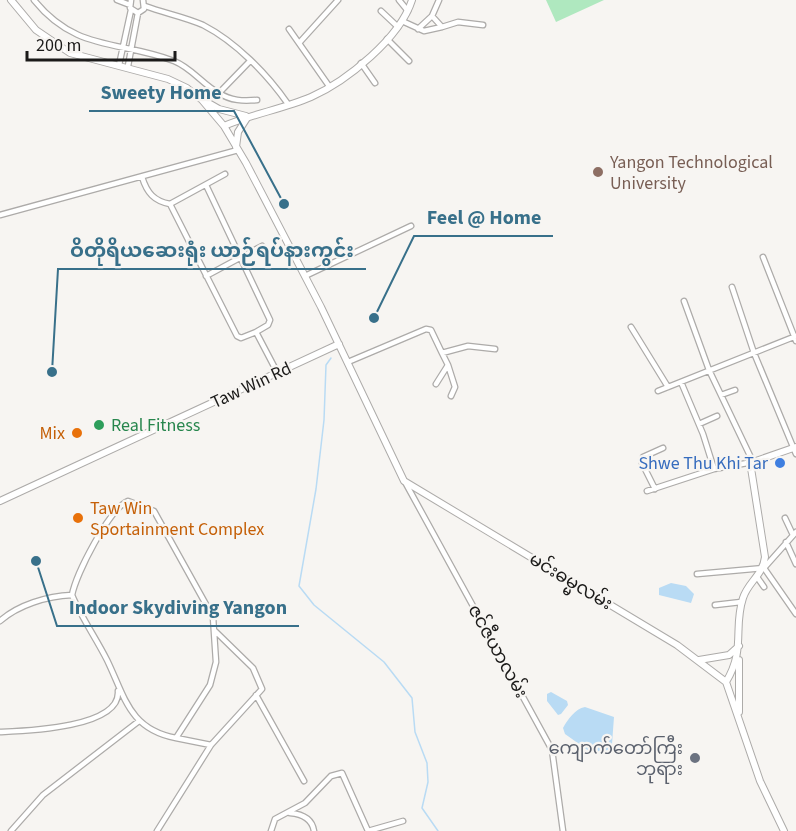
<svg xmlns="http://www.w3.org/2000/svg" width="796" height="831" viewBox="0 0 796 831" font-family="'Source Sans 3','Noto Sans Myanmar',sans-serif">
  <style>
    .green { fill: #afe8bf }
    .water { fill: #b9dbf4 }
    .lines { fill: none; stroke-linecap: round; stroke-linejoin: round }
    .stream { stroke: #b9dbf4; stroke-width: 1.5 }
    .street-casing { stroke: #adaba9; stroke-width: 7 }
    .secondary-casing { stroke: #adaba9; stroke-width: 8 }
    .street { stroke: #fff; stroke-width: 4.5 }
    .secondary { stroke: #fff; stroke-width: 6 }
    .education-dot { fill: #8d6e63; stroke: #f7f5f2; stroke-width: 2 }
    .leisure-dot { fill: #2e9e5b; stroke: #f7f5f2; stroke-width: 2 }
    .food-dot { fill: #e8710a; stroke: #f7f5f2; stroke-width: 2 }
    .shop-dot { fill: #3f7fe0; stroke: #f7f5f2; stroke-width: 2 }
    .worship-dot { fill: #6b7280; stroke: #f7f5f2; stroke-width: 2 }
    .labels { text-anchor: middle; stroke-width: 4.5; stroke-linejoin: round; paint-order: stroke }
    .education-label { font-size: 18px; fill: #785e54; stroke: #f7f5f2; text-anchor: start }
    .street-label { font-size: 18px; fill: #1b1a19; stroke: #f7f5f2 }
    .leisure-label { font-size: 18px; fill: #27864d; stroke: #f7f5f2; text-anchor: start }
    .food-label { font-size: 18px; fill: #c56008; stroke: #f7f5f2; text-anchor: end }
    .shop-label { font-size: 18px; fill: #366cbe; stroke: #f7f5f2; text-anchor: end }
    .worship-label { font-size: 18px; fill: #5b616d; stroke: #f7f5f2; text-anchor: end }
    .leader { fill: none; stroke: #38708a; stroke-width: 2 }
    .callout-dot { fill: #38708a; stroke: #f7f5f2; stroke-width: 2 }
    .callout-label { font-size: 20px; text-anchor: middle; font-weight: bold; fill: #38708a; stroke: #f7f5f2; stroke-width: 4.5; stroke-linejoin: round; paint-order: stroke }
  </style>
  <rect width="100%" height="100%" fill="#f7f5f2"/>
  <path class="green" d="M546 0H604L556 22Z"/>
  <path class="water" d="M671 583 686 586 694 594 691 603 659 595V588Z
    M551 692 567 701 568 705 561 714 558 715 547 701V694Z
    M585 707 614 717 612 744 605 753 589 751 565 734 563 728C568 719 575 709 585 707Z"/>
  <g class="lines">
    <path class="stream" d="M331 358 326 365 324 420 316 489 299 586 314 605 384 662 412 698 415 732 427 763 428 782 422 808 438 831"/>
    <defs>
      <path id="street" d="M34 0C76 52 119 40 174 61 192 68 203 85 219 93L250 61
        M117 0 130 5
        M131 0 130 8 138 13 144 9 143 0
        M399 0 408 11
        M145 6C164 13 185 17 203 25 236 42 267 74 288 104
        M381 11 398 27
        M432 16 442 27 458 22 483 25
        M402 21 424 31 442 27
        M289 29 329 86
        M418 29 432 16 439 0
        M387 39 409 61
        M300 42 338 0
        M361 63 375 83
        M119 65 131 10
        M128 66 138 13
        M219 93C231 101 243 101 257 100
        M142 177C147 193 154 201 170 204L225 174
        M206 185 270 320 268 325 256 332 277 372
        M170 204 237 336 241 338 256 332
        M0 215 238 150
        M763 257 796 341
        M206 276 262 246
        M305 276 411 226
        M732 287 754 353 796 454
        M631 327 668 387
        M348 362 426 329 431 330 442 353 468 346 495 349
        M448 365 455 387 451 396
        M681 382 703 434 714 469
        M436 384 448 365 442 353
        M658 391 796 336
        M721 395 735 390
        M699 424 717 416
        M405 482 552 750 563 831
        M655 489 642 463 643 457 663 448
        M647 491 714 469 753 462 709 370 684 301
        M785 518 793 535
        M786 542 796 564
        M764 568 796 614
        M764 568 796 532
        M697 574 764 568
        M757 577 764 587
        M72 595C76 574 109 509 128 501L154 511 213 617 216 662 210 685 176 738 211 745 157 831
        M715 605 741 602
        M0 621C18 605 47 596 72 595 81 617 96 638 107 660 125 697 129 729 176 738
        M256 695 304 781
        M0 732C25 731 121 728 118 691
        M211 745 262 689 253 668 214 630
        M290 813C302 814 312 818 314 831
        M11 831 43 795 139 721
        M271 831 275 819 305 803 331 776 342 773 368 831 403 821"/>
      <path id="secondary" d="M11 0 36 30 70 53 168 79 187 88 202 100 224 126 246 163 321 307 404 481 677 645 726 682 760 781 784 831
        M205 101 219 109 246 116
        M224 126C252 114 283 109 311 97 347 81 400 38 412 0
        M236 147 238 132 247 118
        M0 501 339 344
        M699 660 729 655 739 646
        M739 660V712
        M726 682C746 649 733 628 743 598 748 582 763 575 765 557L751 468 753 462 796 447"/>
    </defs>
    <use href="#street" class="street-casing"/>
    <use href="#secondary" class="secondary-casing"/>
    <use href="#street" class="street"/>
    <use href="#secondary" class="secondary"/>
  </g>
  <circle class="education-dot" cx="598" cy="172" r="6"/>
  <circle class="leisure-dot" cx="99" cy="425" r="6"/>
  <g class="food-dot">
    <circle cx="77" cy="433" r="6"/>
    <circle cx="78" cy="518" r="6"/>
  </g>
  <circle class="shop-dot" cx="780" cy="463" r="6"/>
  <circle class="worship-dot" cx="695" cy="758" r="6"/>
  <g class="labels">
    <g class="education-label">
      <text x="610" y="168">Yangon Technological<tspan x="610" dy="21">University</tspan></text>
    </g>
    <g class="street-label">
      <text transform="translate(251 385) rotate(-25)" y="6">Taw Win Rd</text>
      <text transform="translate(571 581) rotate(31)" y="6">မင်းဓမ္မလမ်း</text>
      <text transform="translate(498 651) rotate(61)" y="6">ဇင်ဇီယာလမ်း</text>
    </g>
    <g class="leisure-label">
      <text x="111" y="431">Real Fitness</text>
    </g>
    <g class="food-label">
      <text x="65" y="439">Mix</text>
      <text x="90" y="514" text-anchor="start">Taw Win<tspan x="90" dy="21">Sportainment Complex</tspan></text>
    </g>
    <g class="shop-label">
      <text x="768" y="469">Shwe Thu Khi Tar</text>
    </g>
    <g class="worship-label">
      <text x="683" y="754">ကျောက်တော်ကြီး<tspan x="683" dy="21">ဘုရား</tspan></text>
    </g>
  </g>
  <path class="leader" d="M284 204L234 111H89M374 318L414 236H553M52 372L58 269H366M36 561L57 626H299"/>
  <g class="callout-dot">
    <circle cx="284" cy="204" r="6"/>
    <circle cx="374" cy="318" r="6"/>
    <circle cx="52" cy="372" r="6"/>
    <circle cx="36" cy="561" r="6"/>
  </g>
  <g class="callout-label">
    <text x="161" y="99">Sweety Home</text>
    <text x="484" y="224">Feel @ Home</text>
    <text x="212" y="257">ဝိတိုရိယဆေးရုံး ယာဉ်ရပ်နားကွင်း</text>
    <text x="178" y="614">Indoor Skydiving Yangon</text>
  </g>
  <path d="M27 51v9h148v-9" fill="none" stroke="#1b1a19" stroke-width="3"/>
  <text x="36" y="51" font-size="18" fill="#1b1a19" stroke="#f7f5f2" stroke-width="4.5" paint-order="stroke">200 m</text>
</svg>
